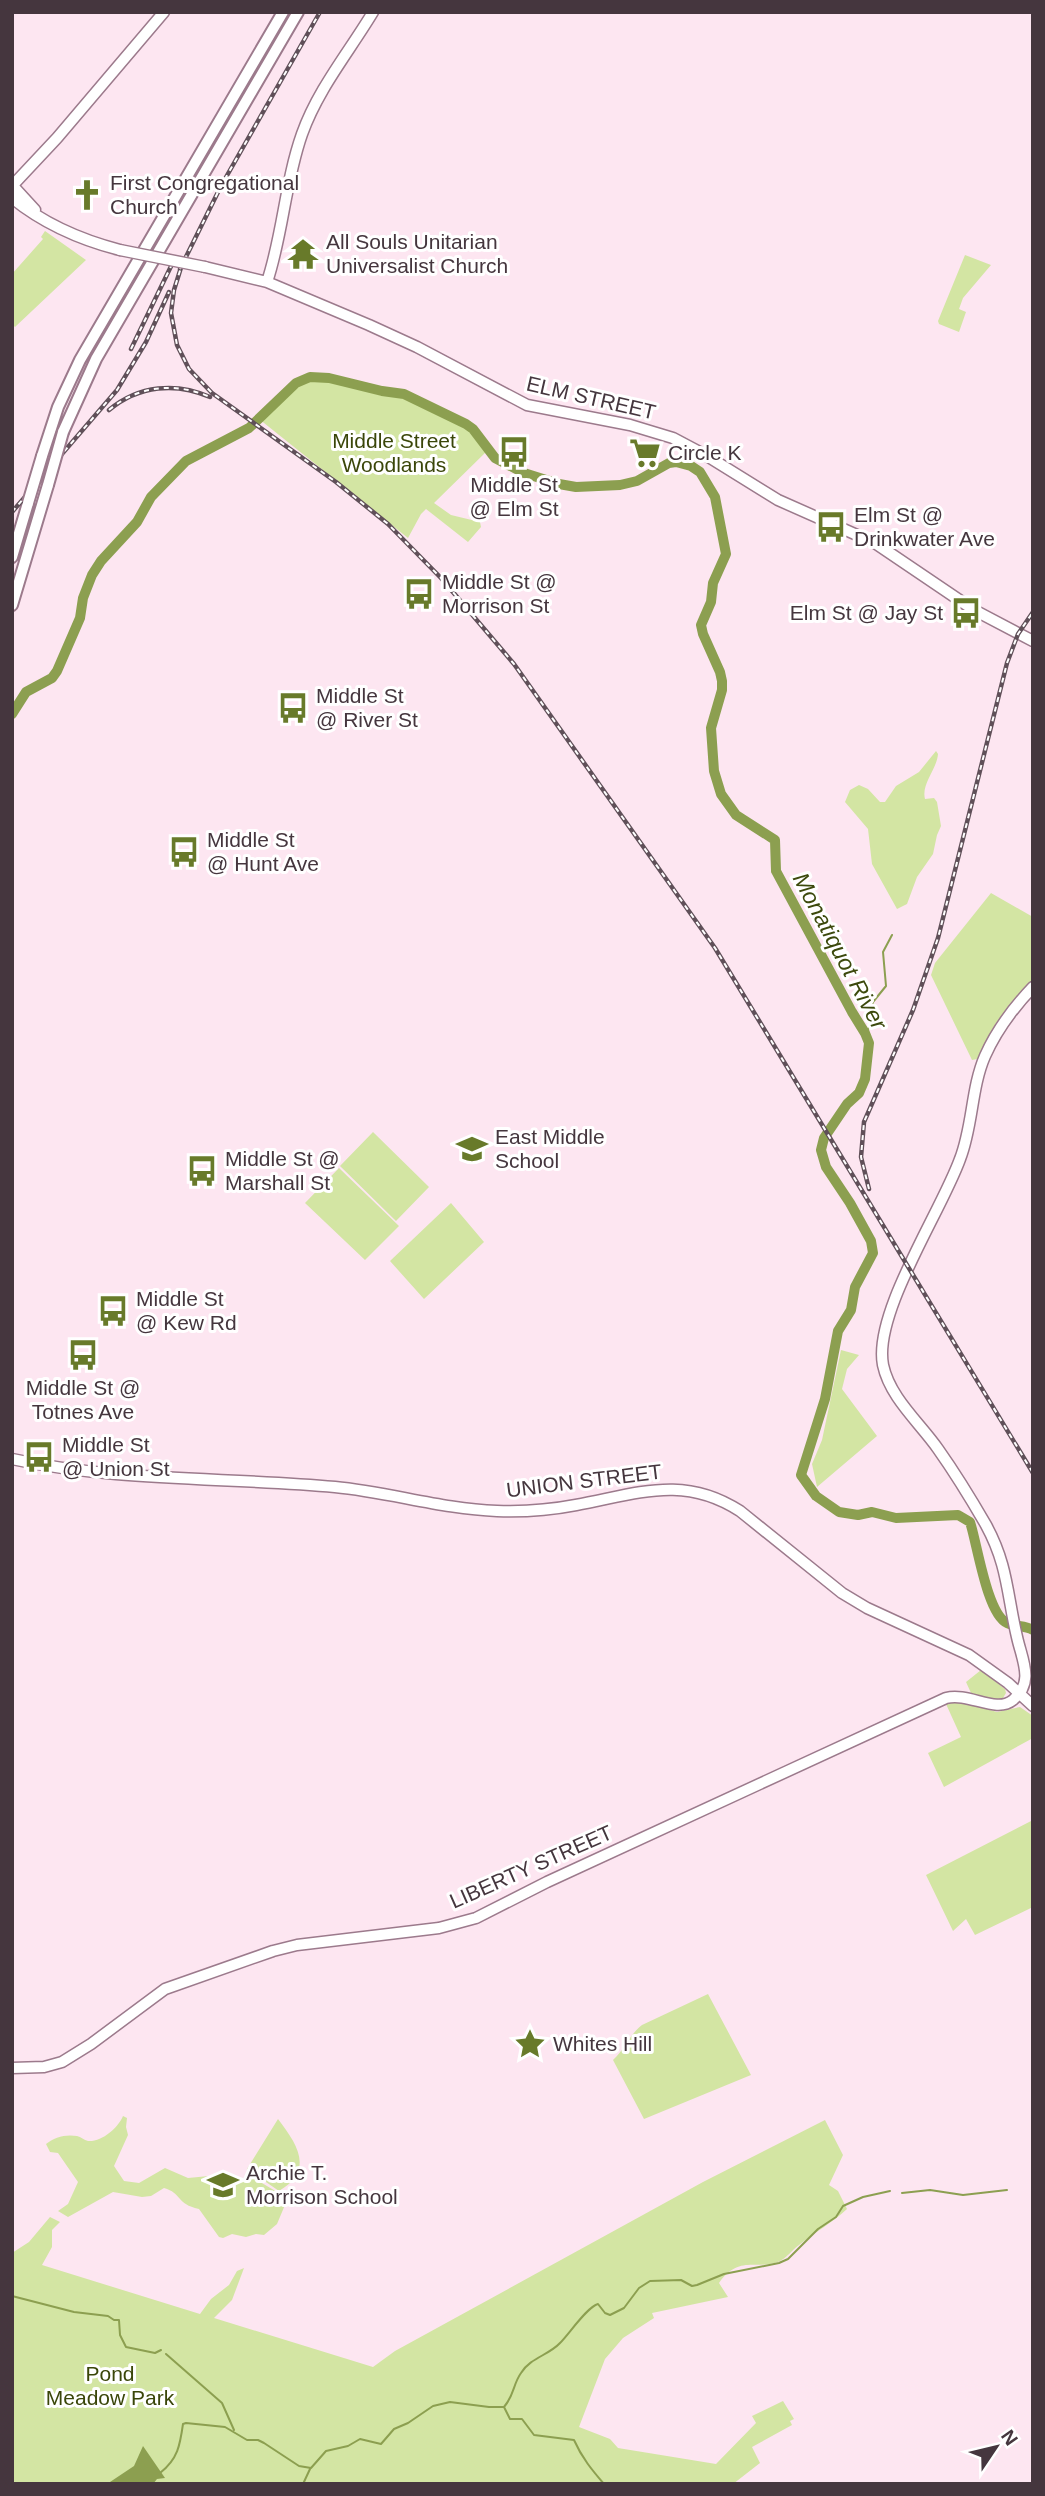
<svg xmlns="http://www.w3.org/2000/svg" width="1045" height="2496" viewBox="0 0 1045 2496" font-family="Arial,sans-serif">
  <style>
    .green { fill: #d3e5a3 }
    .water { fill: #8c9f50 }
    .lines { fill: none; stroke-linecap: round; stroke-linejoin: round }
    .stream { stroke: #8c9f50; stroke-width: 2 }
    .river { stroke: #8c9f50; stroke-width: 10 }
    .major-casing { stroke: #9c7a8c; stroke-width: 13 }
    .highway-casing { stroke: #9c7a8c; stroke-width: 14 }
    .major { stroke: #fff; stroke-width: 10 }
    .highway { stroke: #fff; stroke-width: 10 }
    .rail-casing { stroke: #605059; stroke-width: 4.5 }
    .rail { stroke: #fff; stroke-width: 2; stroke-dasharray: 5; stroke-linecap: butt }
    .major-bridge-casing { stroke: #9c7a8c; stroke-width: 13; stroke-linecap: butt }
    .highway-bridge-casing { stroke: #9c7a8c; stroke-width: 14; stroke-linecap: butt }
    .major-bridge { stroke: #fff; stroke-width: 10 }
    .highway-bridge { stroke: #fff; stroke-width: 10 }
    .labels { text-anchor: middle; stroke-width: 6; stroke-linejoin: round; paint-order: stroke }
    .poi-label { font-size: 21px; fill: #45363e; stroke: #fff; text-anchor: start }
    .street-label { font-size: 21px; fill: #45363e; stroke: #fff }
    .park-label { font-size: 21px; fill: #3a4609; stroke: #fff }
    .water-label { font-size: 23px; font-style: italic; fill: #3c490c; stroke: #fff }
  </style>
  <rect width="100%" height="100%" fill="#fde6f1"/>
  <path class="green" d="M45 231 86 260 15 327 12 324V274L43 239 41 237Z
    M965 255 991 265 963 298 959 309 966 312 959 332 939 324 938 321Z
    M315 376 415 398 473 429 486 452 434 503 451 515 480 522 481 527 468 542 426 509 421 514 408 538 259 419C278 404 291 383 315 376Z
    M936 751 938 754C937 769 921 784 925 799L934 798 937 802 941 826 937 835 933 854 917 877 907 904 897 909 872 864 868 829 845 802 850 790 859 785 868 789 880 802H885L896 786 919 772Z
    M991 893 1033 917V980L996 1023 977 1059 972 1060 931 975 935 963Z
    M373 1132 429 1187 396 1221 340 1166Z
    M339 1168 399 1226 365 1260 305 1203Z
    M451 1203 484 1242 424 1299 390 1261Z
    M841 1350 859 1355 847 1369 842 1389 877 1436 817 1487 812 1464 822 1440Z
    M981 1670 1005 1689 1006 1693 1003 1698 992 1700 971 1693 966 1682Z
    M959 1701 997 1712 1020 1707 1033 1716V1738L944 1787 928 1753 961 1737 946 1704Z
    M1033 1820V1907L975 1935 966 1919 953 1931 926 1875Z
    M708 1994 751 2075 644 2119 613 2060C625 2049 630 2034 642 2025Z
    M123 2116 127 2118 126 2127 128 2135 114 2166 124 2181 139 2183 165 2168 188 2178 209 2176 220 2179H255L284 2196 290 2193 277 2224 264 2235 256 2234 246 2237 232 2234 223 2238 219 2237 199 2209C176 2204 182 2193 164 2188L151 2196 142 2197 113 2192 68 2217 58 2211 68 2204 78 2182 58 2153 50 2152 46 2144C54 2137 66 2134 77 2136 81 2137 84 2140 88 2141 102 2142 118 2128 123 2116Z
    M278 2119C297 2144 315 2170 279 2191L247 2169Z
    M825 2120 843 2155 829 2185 838 2191 847 2209C832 2223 815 2232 799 2245 792 2250 786 2259 778 2262 754 2270 739 2255 719 2283L728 2297 652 2313 654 2318 623 2338 605 2359 579 2427 610 2439 618 2448 716 2464 756 2423 752 2416 783 2401 794 2419 790 2421 792 2425 752 2447 760 2463 733 2484H12V2253L29 2242 50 2217 60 2222 52 2230V2247L42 2265 200 2314 211 2299 229 2285 237 2271 244 2268 232 2300 214 2318 373 2367 395 2351 703 2182Z"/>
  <path class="water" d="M143 2446 165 2478 157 2479 153 2484H107L134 2466Z"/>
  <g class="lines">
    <path class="stream" d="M865 1033 869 1028 873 1002 886 986 883 952 892 935
      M902 2193 930 2190 963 2195 1007 2190
      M12 2296 74 2312 108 2316 114 2320H119L120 2335 126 2347 155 2353 161 2350
      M166 2354 222 2403 234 2430
      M504 2407 510 2419H522L534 2435 574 2440C582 2458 592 2470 604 2484
      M160 2473C178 2459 180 2445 183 2424L186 2423 225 2427 247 2440H258L264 2443 299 2466 311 2468 326 2451 348 2446 360 2439 381 2444 394 2429 408 2423 433 2406 450 2402 489 2407H504C514 2396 513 2384 521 2373 530 2358 549 2355 560 2343 569 2334 588 2306 598 2304L605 2313 610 2315 624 2308 639 2288 650 2281 681 2280 692 2286 697 2285 724 2274 779 2263 788 2259 818 2229 836 2217 843 2206 863 2197 890 2191
      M303 2484 310 2469"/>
    <path class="river" d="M12 714 26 692 52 678 57 671 80 618 83 598 92 575 101 561 137 522 151 497 186 461 249 428 296 383 310 377 329 378 382 391 404 394 466 424 473 429 495 458 524 473 559 484 576 487 620 485 637 481 669 463 676 462 691 466 700 472 715 497 726 554 713 583 711 602 701 625 703 634 720 672 722 681V690L711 728 714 771 721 794 736 815 775 840 776 871 852 1012 865 1033 869 1043 865 1079 859 1093 847 1104 824 1138 821 1150 826 1167 850 1203 871 1241 873 1253 855 1287 851 1310 838 1331 825 1399 801 1475 816 1496 839 1512 858 1515 872 1512 896 1518 958 1515 970 1522C977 1543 987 1614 1007 1623 1015 1627 1025 1625 1033 1630"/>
    <defs>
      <path id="major" d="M12 186 57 138 164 12
        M13 186 35 210
        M12 198C44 224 81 240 120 250
        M205 267 267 282 369 325 417 347 527 405 630 425 673 438 707 456 778 500 875 543 974 610 1033 641
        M267 282C283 234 285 182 302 134 318 89 349 52 373 12
        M12 1459C117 1482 228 1477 335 1487 389 1492 442 1509 497 1511 524 1512 550 1510 576 1505 637 1494 683 1474 740 1511L842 1593 867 1608 969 1655 1008 1683 1033 1706
        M12 2068 44 2067 62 2062 91 2044 165 1989 273 1951 297 1945 439 1928 476 1918 547 1882 946 1698C969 1692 996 1714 1013 1700 1035 1682 1022 1660 1017 1637 1007 1595 1008 1565 986 1525 971 1499 955 1473 938 1449 920 1423 890 1398 883 1365 873 1313 941 1212 960 1159 973 1126 971 1088 985 1056 997 1029 1013 1008 1033 987"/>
      <path id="highway" d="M63 432 96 359 298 12
        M42 456 58 407 80 360 283 12
        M12 557 28 503
        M12 605 48 485"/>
    </defs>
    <use href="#major" class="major-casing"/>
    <use href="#highway" class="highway-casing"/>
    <use href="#major" class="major"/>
    <use href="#highway" class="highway"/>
    <defs>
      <path id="rail" d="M183 261 174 290 171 313 177 345 189 369 212 393 336 482 388 524 441 578 514 664 715 948 1033 1473
        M180 269 221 186 320 12
        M131 349 175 258
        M109 410C139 385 176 382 210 397
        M12 512 117 390 146 342 169 292
        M869 1189 861 1157 864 1122 913 1010 938 938 1007 663 1018 634 1033 612"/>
    </defs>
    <use href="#rail" class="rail-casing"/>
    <use href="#rail" class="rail"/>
    <defs>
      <path id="major-bridge" d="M120 250 205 267"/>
      <path id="highway-bridge" d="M48 485 63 432
        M28 503 42 456"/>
    </defs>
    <use href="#major-bridge" class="major-bridge-casing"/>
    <use href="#highway-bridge" class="highway-bridge-casing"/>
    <use href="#major-bridge" class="major-bridge"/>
    <use href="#highway-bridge" class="highway-bridge"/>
  </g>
  <defs>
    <symbol id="church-bare" viewBox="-9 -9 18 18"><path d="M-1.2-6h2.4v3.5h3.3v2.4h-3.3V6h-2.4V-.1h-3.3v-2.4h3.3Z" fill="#687a2a" stroke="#fff" stroke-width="2.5" paint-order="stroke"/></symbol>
    <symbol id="temple-bare" viewBox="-9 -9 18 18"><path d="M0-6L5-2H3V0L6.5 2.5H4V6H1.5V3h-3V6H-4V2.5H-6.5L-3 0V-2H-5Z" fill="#687a2a" stroke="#fff" stroke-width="2.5" paint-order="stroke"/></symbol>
    <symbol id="bus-bare" viewBox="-9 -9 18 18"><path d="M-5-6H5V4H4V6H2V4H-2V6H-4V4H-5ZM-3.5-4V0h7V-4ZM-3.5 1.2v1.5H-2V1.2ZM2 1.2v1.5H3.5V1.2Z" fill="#687a2a" stroke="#fff" stroke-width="2.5" paint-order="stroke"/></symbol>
    <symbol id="supermarket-bare" viewBox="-9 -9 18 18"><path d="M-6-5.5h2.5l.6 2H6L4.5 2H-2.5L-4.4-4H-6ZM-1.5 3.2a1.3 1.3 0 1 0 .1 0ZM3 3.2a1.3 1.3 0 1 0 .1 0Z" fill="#687a2a" stroke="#fff" stroke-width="2.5" paint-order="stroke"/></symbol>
    <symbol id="school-bare" viewBox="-9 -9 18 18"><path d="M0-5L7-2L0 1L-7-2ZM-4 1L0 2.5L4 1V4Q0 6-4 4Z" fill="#687a2a" stroke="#fff" stroke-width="2.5" paint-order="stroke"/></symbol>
    <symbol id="sight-bare" viewBox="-9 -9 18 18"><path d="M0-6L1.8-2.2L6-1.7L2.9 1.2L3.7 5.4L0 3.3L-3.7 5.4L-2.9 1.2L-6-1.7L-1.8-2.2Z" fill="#687a2a" stroke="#fff" stroke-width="2.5" paint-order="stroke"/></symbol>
  </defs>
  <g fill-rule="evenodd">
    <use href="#church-bare" x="65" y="173" width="44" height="44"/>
    <use href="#temple-bare" x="281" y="232" width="44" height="44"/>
    <use href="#bus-bare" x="492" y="430" width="44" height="44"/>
    <use href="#supermarket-bare" x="623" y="431" width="44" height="44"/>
    <use href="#bus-bare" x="809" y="505" width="44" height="44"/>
    <use href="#bus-bare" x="397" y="572" width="44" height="44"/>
    <use href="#bus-bare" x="944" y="591" width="44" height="44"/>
    <use href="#bus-bare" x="271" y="686" width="44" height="44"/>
    <use href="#bus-bare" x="162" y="830" width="44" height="44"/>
    <use href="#school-bare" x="450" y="1127" width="44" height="44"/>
    <use href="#bus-bare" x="180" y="1149" width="44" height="44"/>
    <use href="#bus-bare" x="91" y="1289" width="44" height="44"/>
    <use href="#bus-bare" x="61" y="1333" width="44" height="44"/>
    <use href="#bus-bare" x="17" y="1435" width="44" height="44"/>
    <use href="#sight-bare" x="508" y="2022" width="44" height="44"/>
    <use href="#school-bare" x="201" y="2163" width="44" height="44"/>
  </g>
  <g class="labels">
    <g class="poi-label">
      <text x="110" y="190">First Congregational<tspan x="110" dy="24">Church</tspan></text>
      <text x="326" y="249">All Souls Unitarian<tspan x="326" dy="24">Universalist Church</tspan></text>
      <text x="668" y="460">Circle K</text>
      <text x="514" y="492" text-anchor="middle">Middle St<tspan x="514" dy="24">@ Elm St</tspan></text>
      <text x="854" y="522">Elm St @<tspan x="854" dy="24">Drinkwater Ave</tspan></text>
      <text x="442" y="589">Middle St @<tspan x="442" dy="24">Morrison St</tspan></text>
      <text x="943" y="620" text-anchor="end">Elm St @ Jay St</text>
      <text x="316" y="703">Middle St<tspan x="316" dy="24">@ River St</tspan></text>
      <text x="207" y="847">Middle St<tspan x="207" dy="24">@ Hunt Ave</tspan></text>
      <text x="495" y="1144">East Middle<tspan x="495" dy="24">School</tspan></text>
      <text x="225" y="1166">Middle St @<tspan x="225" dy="24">Marshall St</tspan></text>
      <text x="136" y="1306">Middle St<tspan x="136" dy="24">@ Kew Rd</tspan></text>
      <text x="83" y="1395" text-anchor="middle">Middle St @<tspan x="83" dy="24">Totnes Ave</tspan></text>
      <text x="62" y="1452">Middle St<tspan x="62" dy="24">@ Union St</tspan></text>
      <text x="553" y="2051">Whites Hill</text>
      <text x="246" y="2180">Archie T.<tspan x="246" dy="24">Morrison School</tspan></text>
    </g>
    <g class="street-label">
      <text transform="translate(591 398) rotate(13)" y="7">ELM STREET</text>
      <text transform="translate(584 1481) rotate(-7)" y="7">UNION STREET</text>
      <text transform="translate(531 1867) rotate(-24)" y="7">LIBERTY STREET</text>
    </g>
    <g class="park-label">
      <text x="394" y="448">Middle Street<tspan x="394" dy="24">Woodlands</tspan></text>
      <text x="110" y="2381">Pond<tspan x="110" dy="24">Meadow Park</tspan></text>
    </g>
    <g class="water-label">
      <text transform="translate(840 951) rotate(62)" y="8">Monatiquot River</text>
    </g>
  </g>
  <rect width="1045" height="2496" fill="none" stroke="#45363e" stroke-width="28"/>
  <g transform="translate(996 2447) rotate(55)" stroke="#ffffff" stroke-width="5" paint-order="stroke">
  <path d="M0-5L12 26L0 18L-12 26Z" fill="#45363e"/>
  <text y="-10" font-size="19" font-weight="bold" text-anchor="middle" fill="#45363e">N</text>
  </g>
</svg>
